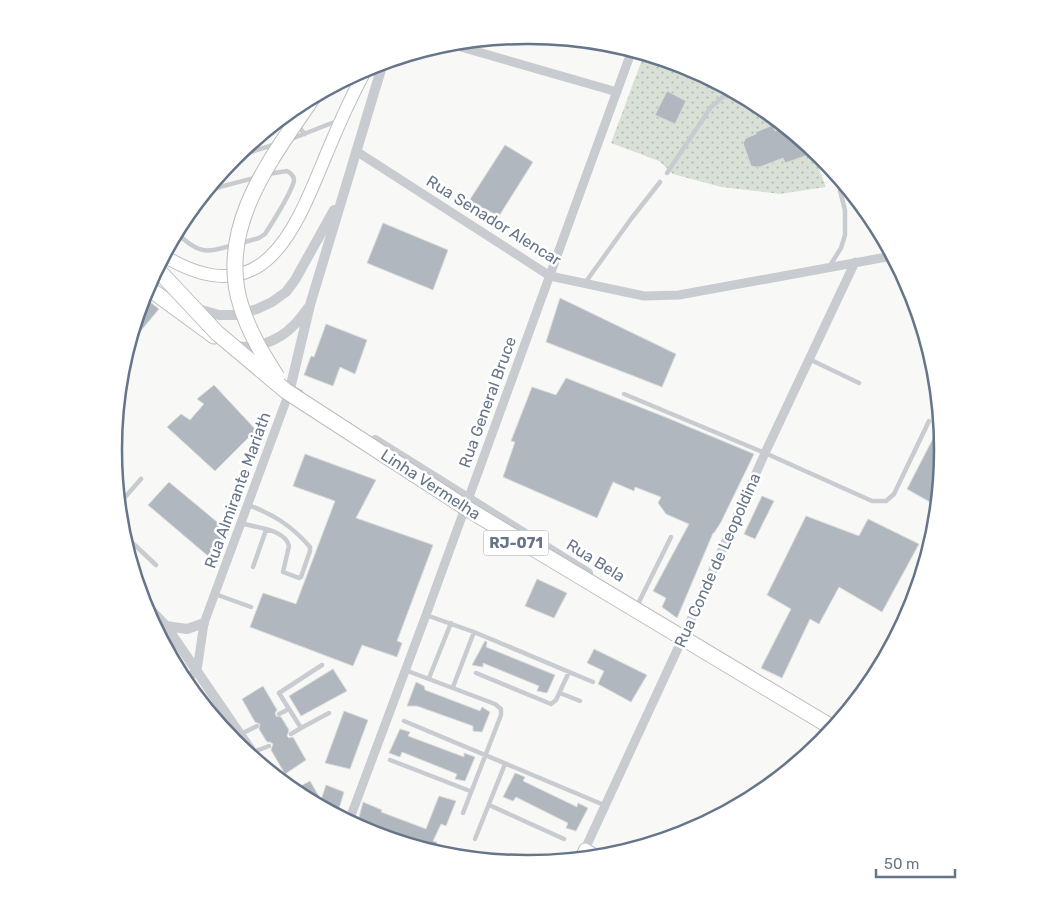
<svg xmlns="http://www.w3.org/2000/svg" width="1056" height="899" viewBox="0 0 1056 899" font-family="Rubik,sans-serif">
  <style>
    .grass { fill: url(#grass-dots) }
    .building { fill: #b0b7be; stroke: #dadad8 }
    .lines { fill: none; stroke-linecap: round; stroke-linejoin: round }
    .secondary-casing { stroke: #bdc0c6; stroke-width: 13 }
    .primary-casing { stroke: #bbbec3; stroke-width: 14 }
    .motorway-casing { stroke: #babdc1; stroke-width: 17 }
    .service { stroke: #c8cbcf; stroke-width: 4.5 }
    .minor { stroke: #c8cbcf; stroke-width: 9 }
    .tertiary { stroke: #c8cbcf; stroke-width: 10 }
    .secondary { stroke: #fff; stroke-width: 11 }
    .primary { stroke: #fff; stroke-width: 12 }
    .motorway { stroke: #fff; stroke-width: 15 }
    .motorway-bridge-casing { stroke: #babdc1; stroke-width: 17; stroke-linecap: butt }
    .motorway-bridge { stroke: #fff; stroke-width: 15 }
    .labels { text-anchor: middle; stroke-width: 5; stroke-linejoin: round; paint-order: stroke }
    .shield { fill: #fff; stroke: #949eac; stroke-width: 1 }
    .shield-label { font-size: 15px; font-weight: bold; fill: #667589 }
    .street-label { font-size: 16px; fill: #667589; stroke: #fff }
    .rim { fill: none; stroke: #667589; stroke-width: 2.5 }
  </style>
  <defs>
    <pattern id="grass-dots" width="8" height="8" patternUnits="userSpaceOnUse" patternTransform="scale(1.25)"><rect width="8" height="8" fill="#d9e1d7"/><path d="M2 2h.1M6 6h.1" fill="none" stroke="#b4bbb4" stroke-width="1.8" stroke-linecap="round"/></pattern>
  </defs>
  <rect width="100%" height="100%" fill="#f8f9f6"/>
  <path class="grass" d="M644 54 687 67 759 105 811 148 826 187 780 194 721 187 673 174 659 161 611 143Z"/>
  <path class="building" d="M667 91 686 101 675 124 655 115Z
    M773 125 775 131 780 130 781 133 789 130 807 145 811 154 785 163 783 158 760 167H755L751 166 743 143 746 138 756 134V132Z
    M505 145 533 162 499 216 469 201Z
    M383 223 448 250 433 290 367 263Z
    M145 298 159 309 128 346 141 303Z
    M560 298 676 354 662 387 546 342Z
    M326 324 367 340 355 374 340 367 333 386 304 375 311 356 314 357Z
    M566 378 665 417 754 454 721 522 714 533H713L677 618 662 607 666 598 653 591 689 524 666 514 658 503 661 497 635 487 634 491 613 482 597 518 503 477 515 442 511 441 532 387 556 395Z
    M214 385 256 430 215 471 167 427 181 414 190 420 204 404 197 399Z
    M940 425 942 450 937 506 907 489Z
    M305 454 376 480 356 518 433 545 397 641 402 643 397 657 362 645 353 666 250 627 263 593 296 604 335 501 293 486Z
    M169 482 229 532 208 556 148 505Z
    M762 496 774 501 755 539 744 534Z
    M806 516 859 536 868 519 919 544 882 612 839 587 819 624 810 619 782 678 761 668 791 609 767 595Z
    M537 579 567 593 554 618 525 606Z
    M485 641 487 642 486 647 555 675 547 693 537 691 539 686 483 663V667L472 665Z
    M594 649 647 675 631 702 598 684 604 671 587 663Z
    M333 669 347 691 301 716 289 696Z
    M416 682 424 686 425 690 480 711 482 707 490 712 482 732 473 731V726L417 706H407Z
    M263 686 277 710 275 713 276 716 281 717 289 730 287 736 289 738 293 737 306 760 285 774 271 750 273 744 270 742H267L259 729 260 724 255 722 242 699Z
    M344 711 368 720 350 769 325 763Z
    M400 729 410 732 408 736 464 757V753L475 757 465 781 455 779 457 774 402 752 400 757 389 753Z
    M515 773 525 777 523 781 577 807 578 803 588 808 576 831 566 828 568 823 516 797 513 801 503 797Z
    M310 781 321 800 326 785 344 792 337 815 293 790Z
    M439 796 456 801 446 826 441 824 433 841 437 842 434 852 369 832 363 829 365 823 358 821 363 802 382 810 381 812 426 829Z"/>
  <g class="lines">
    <defs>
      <path id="secondary" d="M580 859 585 849 599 857"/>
      <path id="primary" d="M164 256C263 315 294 233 326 155 338 126 351 97 366 69"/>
      <path id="motorway" d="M147 287 214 336"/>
    </defs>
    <use href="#secondary" class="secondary-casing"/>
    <use href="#primary" class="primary-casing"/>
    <use href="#motorway" class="motorway-casing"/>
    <path class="service" d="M287 114 305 134
      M277 122 286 132
      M291 139 337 121
      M235 157 276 144
      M667 173 711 107 724 96 737 93
      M208 190 258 177
      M176 233C200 253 203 254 233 245
      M241 243 259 238 265 234C271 225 293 190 294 180 294 175 290 173 287 171L268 174
      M829 267 841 248 845 235V210L840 191 844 184
      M585 283 631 219 660 182
      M809 359 859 383
      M624 394 765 453 872 501H886L894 494 929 421
      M119 504 141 479
      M241 523C256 528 285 529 289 546L283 572 299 578 301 577 310 551V547C292 526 273 514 248 505
      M123 534 156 565
      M253 567 266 530
      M215 594 251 607
      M638 604 671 537
      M426 615 474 632 593 682
      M405 670 495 704 501 709V715L463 813
      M476 673 551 704 556 700 569 672
      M429 678 451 623
      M453 687 474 632
      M560 693 580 701
      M279 714 289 709
      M404 721 604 805
      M301 728 329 713
      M241 734 257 726
      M291 734 301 728 279 693 322 665
      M253 752 269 746
      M390 760 470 791
      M489 805 564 839
      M475 839 505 764"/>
    <path class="minor" d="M447 43 617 92
      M356 151 550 276 644 296 679 295 892 256
      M185 681 197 670 204 623 290 390
      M349 821 426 615 632 50
      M585 849 685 633 765 453 855 262"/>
    <path class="tertiary" d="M198 309 219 315H237L257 309 272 302 286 292 295 280 334 210
      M232 345C252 351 279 341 293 326 299 321 303 314 308 308
      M299 394 290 389 310 305 383 63
      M375 440 588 573
      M143 602 166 626 259 762
      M166 626 187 629 204 623"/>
    <use href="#secondary" class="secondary"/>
    <use href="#primary" class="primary"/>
    <use href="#motorway" class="motorway"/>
    <defs>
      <path id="motorway-bridge" d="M157 269 217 333 286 391 471 511 833 728
        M277 377C263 355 249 332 241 306 216 227 272 158 313 97"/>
    </defs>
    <use href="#motorway-bridge" class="motorway-bridge-casing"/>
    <use href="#motorway-bridge" class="motorway-bridge"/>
  </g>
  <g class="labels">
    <rect class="shield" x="483.5" y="530.5" width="65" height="25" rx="4"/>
    <g class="shield-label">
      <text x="516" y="548">RJ-071</text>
    </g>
    <g class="street-label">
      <text transform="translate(494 220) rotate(32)" y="6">Rua Senador Alencar</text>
      <text transform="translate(487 402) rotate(-70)" y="6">Rua General Bruce</text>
      <text transform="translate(431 484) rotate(33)" y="6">Linha Vermelha</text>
      <text transform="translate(237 490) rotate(-70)" y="6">Rua Almirante Mariath</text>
      <text transform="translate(596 560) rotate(32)" y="6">Rua Bela</text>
      <text transform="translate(717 560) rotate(-66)" y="6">Rua Conde de Leopoldina</text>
    </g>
  </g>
  <path d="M0 0H1056V899H0ZM527 44H529A405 405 0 0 1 934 449V450A405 405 0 0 1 529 855H527A405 405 0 0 1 122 450V449A405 405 0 0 1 527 44Z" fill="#fff" fill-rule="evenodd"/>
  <path class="rim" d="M527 44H529A405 405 0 0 1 934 449V450A405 405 0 0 1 529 855H527A405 405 0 0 1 122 450V449A405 405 0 0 1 527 44Z"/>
  <path d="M876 869v8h79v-8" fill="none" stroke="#667589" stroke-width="2.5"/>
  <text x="884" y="869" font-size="15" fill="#667589" stroke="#ffffff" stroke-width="4" paint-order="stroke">50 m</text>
</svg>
